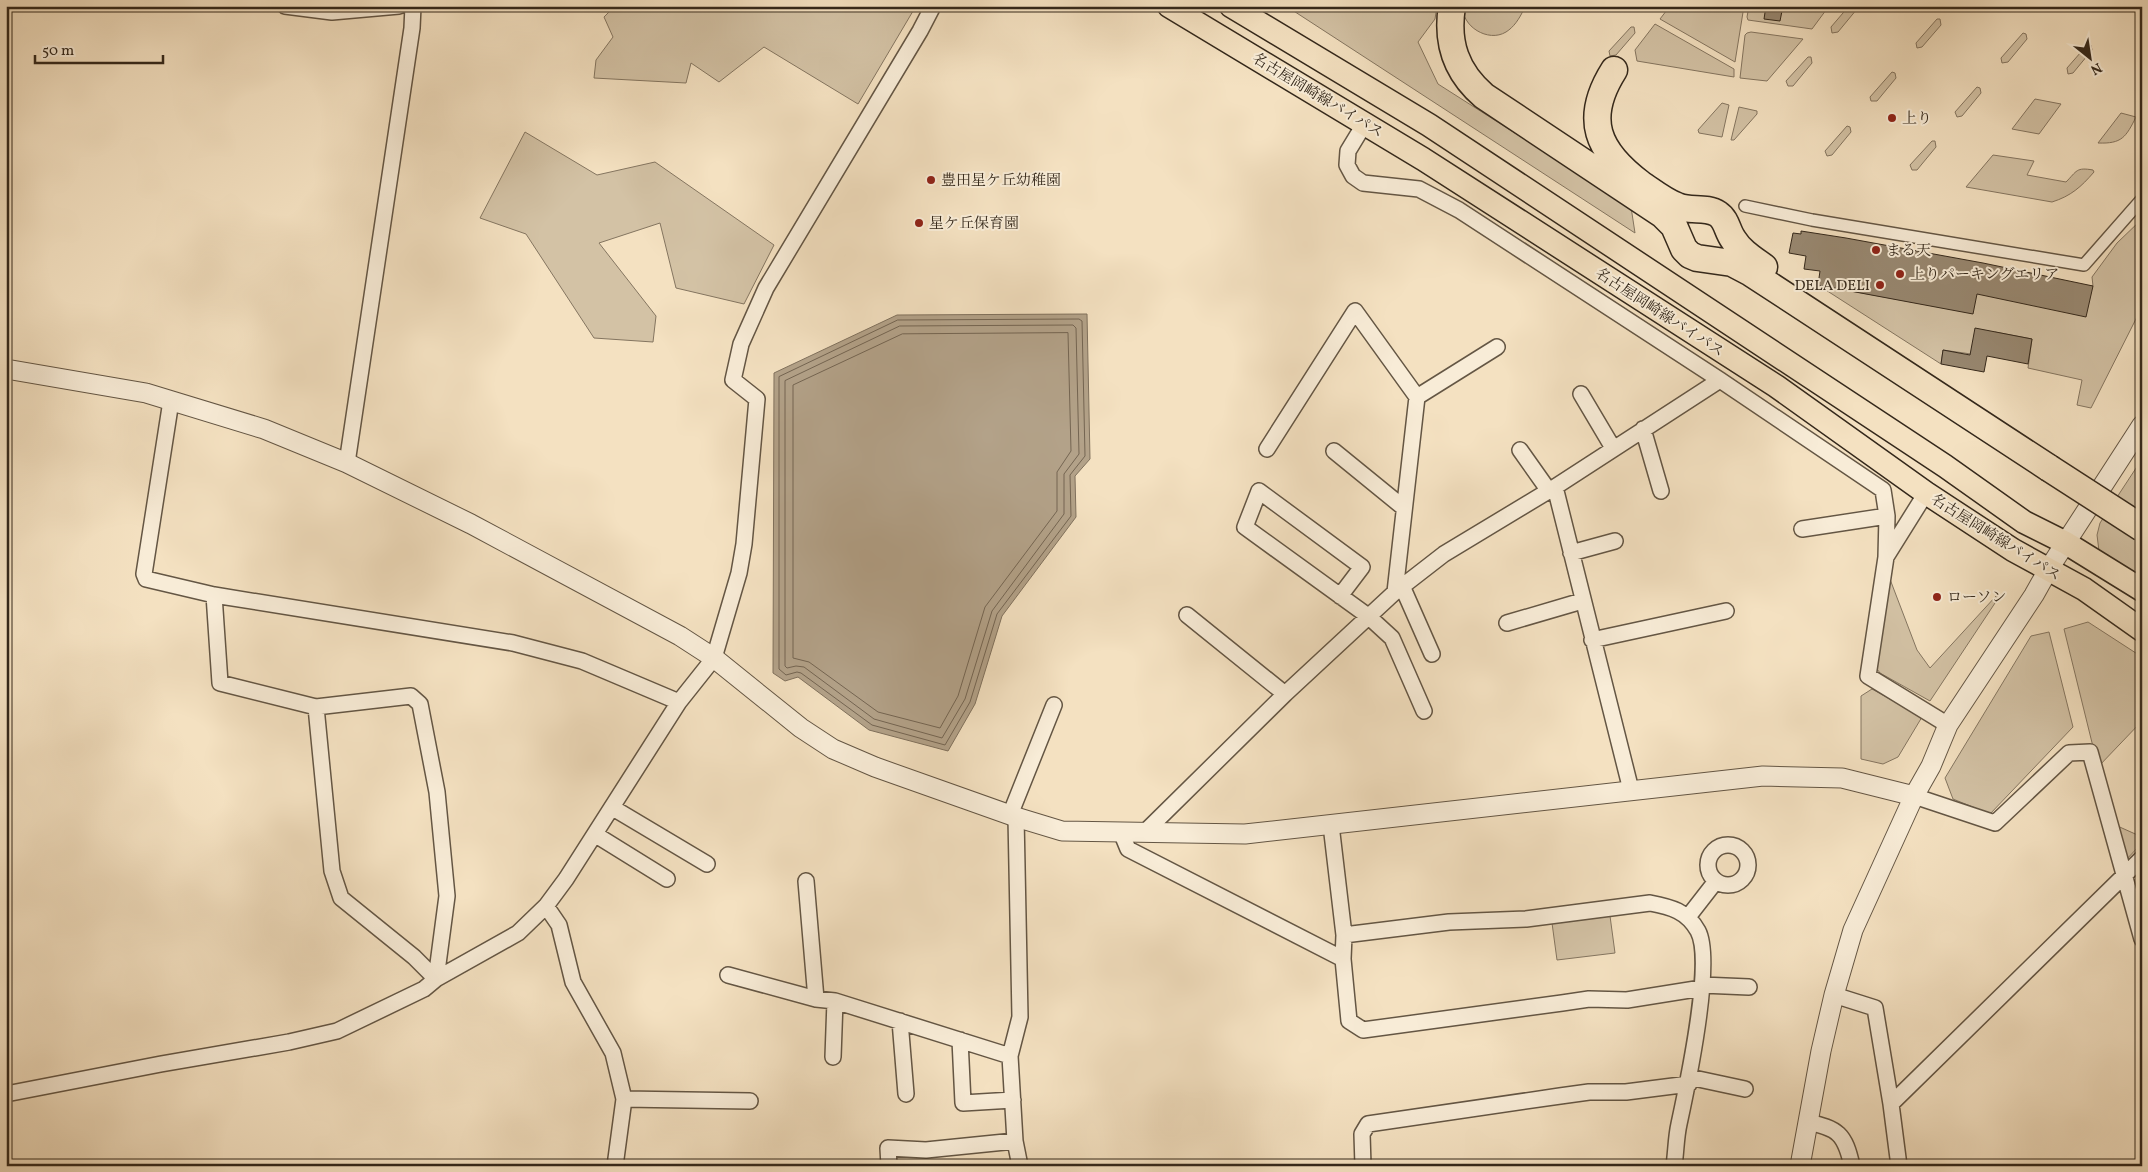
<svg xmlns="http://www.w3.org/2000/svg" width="2148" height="1172" viewBox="0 0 2148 1172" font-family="Vollkorn,'Noto Serif JP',serif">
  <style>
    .green { fill: #d3c2a5; stroke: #847560 }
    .water { fill: #b3a289; stroke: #80715d }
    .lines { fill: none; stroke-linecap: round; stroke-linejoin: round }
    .shore { stroke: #746552; stroke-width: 1 }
    .building { fill: #988871; stroke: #34281b }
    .pedestrian-casing { stroke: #645644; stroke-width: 14 }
    .minor-casing { stroke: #645644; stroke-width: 18 }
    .tertiary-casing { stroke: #645644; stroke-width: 21 }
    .primary-casing { stroke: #34281b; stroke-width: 25 }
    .motorway-casing { stroke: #34281b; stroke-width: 29 }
    .pedestrian { stroke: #f8ecd7; stroke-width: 11 }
    .minor { stroke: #f8ecd7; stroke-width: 15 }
    .tertiary { stroke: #f8ecd7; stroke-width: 19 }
    .primary { stroke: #f4e1c1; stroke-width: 22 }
    .motorway { stroke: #f4e1c1; stroke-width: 26 }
    .motorway-bridge-casing { stroke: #34281b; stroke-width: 29; stroke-linecap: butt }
    .motorway-bridge { stroke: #f4e1c1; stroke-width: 26 }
    .poi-dot { fill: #8f2418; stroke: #f8ecd7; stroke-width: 2 }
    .labels { text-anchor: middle; stroke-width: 4; stroke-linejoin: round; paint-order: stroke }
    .street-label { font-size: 15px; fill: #34281b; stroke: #f8ecd7 }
    .poi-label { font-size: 15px; fill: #34281b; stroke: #f8ecd7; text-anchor: start }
  </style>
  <rect width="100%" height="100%" fill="#f4e1c1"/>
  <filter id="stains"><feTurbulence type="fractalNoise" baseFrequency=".004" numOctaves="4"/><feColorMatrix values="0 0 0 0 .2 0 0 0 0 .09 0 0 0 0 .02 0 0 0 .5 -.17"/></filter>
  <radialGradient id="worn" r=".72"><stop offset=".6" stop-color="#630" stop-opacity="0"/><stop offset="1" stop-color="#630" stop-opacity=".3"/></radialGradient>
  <path class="green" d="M615 6H916L858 104 764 47 719 82 691 63 686 83 594 78 596 60 613 37 604 17Z
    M1286 6H1437L1435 19 1418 42 1438 84 1631 207 1635 233Z
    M1463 6H1501L1523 11C1519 19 1514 27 1506 32 1488 43 1461 26 1463 6Z
    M1670 6H1744L1735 62 1660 19Z
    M1749 6H1829L1812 29 1748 20 1747 17Z
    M1849 6H1857V9L1838 32 1832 33 1831 27Z
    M1937 19H1940L1941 25 1922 47 1917 48 1916 43Z
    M1655 24 1734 69V77L1637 61 1635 50Z
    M1631 27H1634L1635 33 1616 55 1610 56 1609 51Z
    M1747 33 1751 32 1803 39 1767 81 1740 78 1745 35Z
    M2023 33 2026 34 2027 39 2008 62 2002 63 2001 58Z
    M2088 44 2091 45 2092 50 2073 73 2068 74 2067 68Z
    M1808 57H1811L1812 63 1793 86H1788L1786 81Z
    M1892 72 1895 73 1896 78 1877 101H1871L1870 97Z
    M1977 87 1980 88 1981 93 1962 116 1957 117 1955 112Z
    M2035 99 2061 104 2039 134 2012 129Z
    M1722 103 1729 105 1722 137 1699 133 1698 130Z
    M1739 107 1757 111V114L1734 140H1731Z
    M2121 113 2136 117C2126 137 2122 144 2098 143Z
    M1847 126 1850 127 1851 132 1832 155 1827 156 1825 151Z
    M525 132 597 175 655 162 774 245 744 304 676 288 660 223 599 243 656 316 653 342 594 338 526 234 480 218Z
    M1932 141H1935L1936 147 1917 170H1912L1910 165Z
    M1993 155 2034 161 2027 175 2066 182C2077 171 2076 167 2093 170L2094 172C2081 187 2071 196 2052 202L1966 187Z
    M2142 219V307L2091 408 2077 405 2082 380 2028 368 2032 339 1995 332 1971 354 1943 350 1941 364 1818 285 1972 313 1980 276 2093 286 2092 277 2117 243Z
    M2142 459V581L2099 551 2097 535 2100 523Z
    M1888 574 1917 650 1930 668 1996 596 1999 597 1930 701 1880 673 1874 665Z
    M2088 622 2142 657V721L2098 767 2064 629Z
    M2049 632 2073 727 1990 814 1953 799 1945 778 2031 636Z
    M1872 689 1922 717 1898 757 1883 764 1861 759V696Z
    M2113 824 2142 837V843L2124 862Z
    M1610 916 1615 953 1557 960 1552 923Z"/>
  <path class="water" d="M1087 314 1090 459 1075 476 1076 517 1002 616 975 704 948 751 869 730 798 677 785 681 773 673 774 373 897 315Z"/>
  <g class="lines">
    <path class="shore" d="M898 320 1079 319 1082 321 1085 456 1070 475 1071 516 997 614 970 702 945 745 872 725 801 673 797 672 786 675 779 669V377Z
      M900 326 1073 325 1076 328 1079 454 1064 474V514L992 611 965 699 942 738 874 719 804 667 796 666 787 668 785 666V381Z
      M1068 333 1071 451 1057 472V511L985 607 958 696 940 728 878 712 809 662 793 658V385L902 334Z"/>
  </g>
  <path class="building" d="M1766 6H1783L1780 21 1764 19Z
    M1801 231 1846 238 1983 263 2093 286 2086 317 1977 294 1973 314 1818 285 1820 271 1804 269 1806 256 1789 253 1793 233 1801 234Z
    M1975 328 2032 339 2028 364 1987 356 1984 372 1941 364 1943 350 1970 355Z"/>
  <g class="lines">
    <defs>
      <path id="pedestrian" d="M1745 206 1812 220 2084 265 2142 199"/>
      <path id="minor" d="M285 6 332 12 399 6
        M1365 123 1348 151 1347 165 1353 176 1363 183 1419 189 1459 210 1720 380 1883 490 1887 516 1886 557
        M1581 394 1613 448
        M1417 397 1497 347
        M171 401 144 574 146 579 214 595 513 643 582 661 679 702
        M1643 429 1661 491
        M1267 449 1355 311 1417 397 1395 592
        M1520 450 1549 491
        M1334 451 1404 508
        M347 463 412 28 413 6
        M1555 487 1631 790
        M1926 493 1886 557 1868 676 1948 725
        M1802 529 1887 516
        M1571 553 1615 541
        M1402 586 1432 654
        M214 595 220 683 316 707 332 871 341 898 414 957 436 979
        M1340 596 1362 567 1259 491 1245 527 1368 616 1392 638 1424 711
        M1187 615 1285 694
        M1507 623 1582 601
        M1592 640 1726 611
        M316 707 411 696 420 704 437 792 447 896 436 979
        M1914 796 1995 823 2069 753 2090 752 2142 939
        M613 808 707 864
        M1010 815 1054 705
        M1016 817 1020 1017 1010 1056 1015 1141 1020 1166
        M1331 825 1344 935 1343 959 1349 1021 1363 1030 1562 1003 1589 999 1627 1000 1702 988
        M1121 832 1128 849 1343 959
        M1145 832 1285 694 1395 592 1444 554 1555 487 1720 380
        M596 835 667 879
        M1708 865a20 20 0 1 1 40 0a20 20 0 1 1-40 0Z
        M806 881 816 999
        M546 906 559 925 573 982 613 1053 624 1099 615 1166
        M1688 917 1716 881
        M1344 935 1449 922 1526 919 1650 903C1671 907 1687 911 1698 931 1714 961 1687 1087 1679 1124 1676 1137 1676 1152 1674 1166
        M728 975 816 999 835 1001 1010 1056
        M1702 985 1749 987
        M1834 995 1875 1008 1891 1104 1899 1166
        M900 1021 906 1094
        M960 1040 963 1103 1013 1100
        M833 1057 835 1001
        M1689 1077 1745 1089
        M6 1094 161 1064 289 1042 337 1031 424 989 436 979 518 933 546 906 566 879 679 702 714 658 739 573 744 544 757 399 733 380 741 344 766 288 920 31 933 6
        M624 1099 750 1101
        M1891 1104 2142 858
        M1807 1122C1838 1128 1845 1134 1852 1166
        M889 1166 888 1148 926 1150 1015 1141
        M1363 1166 1362 1134 1368 1124 1560 1096 1589 1092H1626L1689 1084"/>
      <path id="tertiary" d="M6 369 146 393 264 429 347 463 471 524 680 636 714 658 801 728 833 749 875 767 1016 817 1062 831 1245 834 1763 776 1842 778 1914 796
        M1800 1166 1821 1051 1834 995 1853 930 1914 796 1931 766 1948 725 2034 595 2048 570 2142 425"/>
      <path id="primary" d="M1169 6 1423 159 1776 386 1926 493 2013 550 2084 589 2142 630
        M1231 6 1429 125 1945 466 2024 522 2066 543 2142 590"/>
      <path id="motorway" d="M1452 6C1446 43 1456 72 1484 96L1663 215 1674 226 1684 249 1690 255 1697 258 1732 263 1751 273 2049 468
        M1614 70C1583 119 1597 151 1641 184 1653 192 1664 201 1677 206 1690 212 1706 206 1718 214 1727 220 1727 231 1733 239 1741 252 1753 259 1764 267"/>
    </defs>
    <use href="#pedestrian" class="pedestrian-casing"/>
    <use href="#minor" class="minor-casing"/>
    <use href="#tertiary" class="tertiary-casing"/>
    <use href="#primary" class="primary-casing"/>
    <use href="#motorway" class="motorway-casing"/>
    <use href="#pedestrian" class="pedestrian"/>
    <use href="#minor" class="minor"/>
    <use href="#tertiary" class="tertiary"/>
    <use href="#primary" class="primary"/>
    <use href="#motorway" class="motorway"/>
    <defs>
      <path id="motorway-bridge" d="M2049 468 2142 528"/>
    </defs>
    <use href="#motorway-bridge" class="motorway-bridge-casing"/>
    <use href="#motorway-bridge" class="motorway-bridge"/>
  </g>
  <g class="poi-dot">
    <circle cx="1892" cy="118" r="5"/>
    <circle cx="931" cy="180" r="5"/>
    <circle cx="919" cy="223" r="5"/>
    <circle cx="1876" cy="250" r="5"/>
    <circle cx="1900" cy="274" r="5"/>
    <circle cx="1880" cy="285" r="5"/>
    <circle cx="1937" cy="597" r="5"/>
  </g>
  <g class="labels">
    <g class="street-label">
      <text transform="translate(1318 95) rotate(31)" y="5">名古屋岡崎線バイパス</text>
      <text transform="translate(1660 312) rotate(33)" y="5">名古屋岡崎線バイパス</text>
      <text transform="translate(1996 537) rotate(32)" y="5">名古屋岡崎線バイパス</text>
    </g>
    <g class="poi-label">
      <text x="1902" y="123">上り</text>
      <text x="941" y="185">豊田星ケ丘幼稚園</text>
      <text x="929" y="228">星ケ丘保育園</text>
      <text x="1886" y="255">まる天</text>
      <text x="1910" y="279">上りパーキングエリア</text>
      <text x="1870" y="290" text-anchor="end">DELA DELI</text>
      <text x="1947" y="602">ローソン</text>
    </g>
  </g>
  <rect width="2148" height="1172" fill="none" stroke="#f4e1c1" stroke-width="25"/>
  <rect x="8" y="8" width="2133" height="1157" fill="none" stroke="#34281b" stroke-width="2.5"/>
  <rect x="12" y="12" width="2123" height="1147" fill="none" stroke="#34281b"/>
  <g transform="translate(2090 58) rotate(150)" stroke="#f8ecd7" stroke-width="4" paint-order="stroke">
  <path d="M0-4L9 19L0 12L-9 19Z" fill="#34281b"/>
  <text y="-8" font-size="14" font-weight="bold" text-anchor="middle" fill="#34281b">N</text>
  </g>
  <path d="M35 55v8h128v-8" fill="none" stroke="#34281b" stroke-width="2.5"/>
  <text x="42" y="55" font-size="15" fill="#34281b" stroke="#f8ecd7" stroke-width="4" paint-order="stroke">50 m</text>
  <rect width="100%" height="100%" filter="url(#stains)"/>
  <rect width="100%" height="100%" fill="url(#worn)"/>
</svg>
